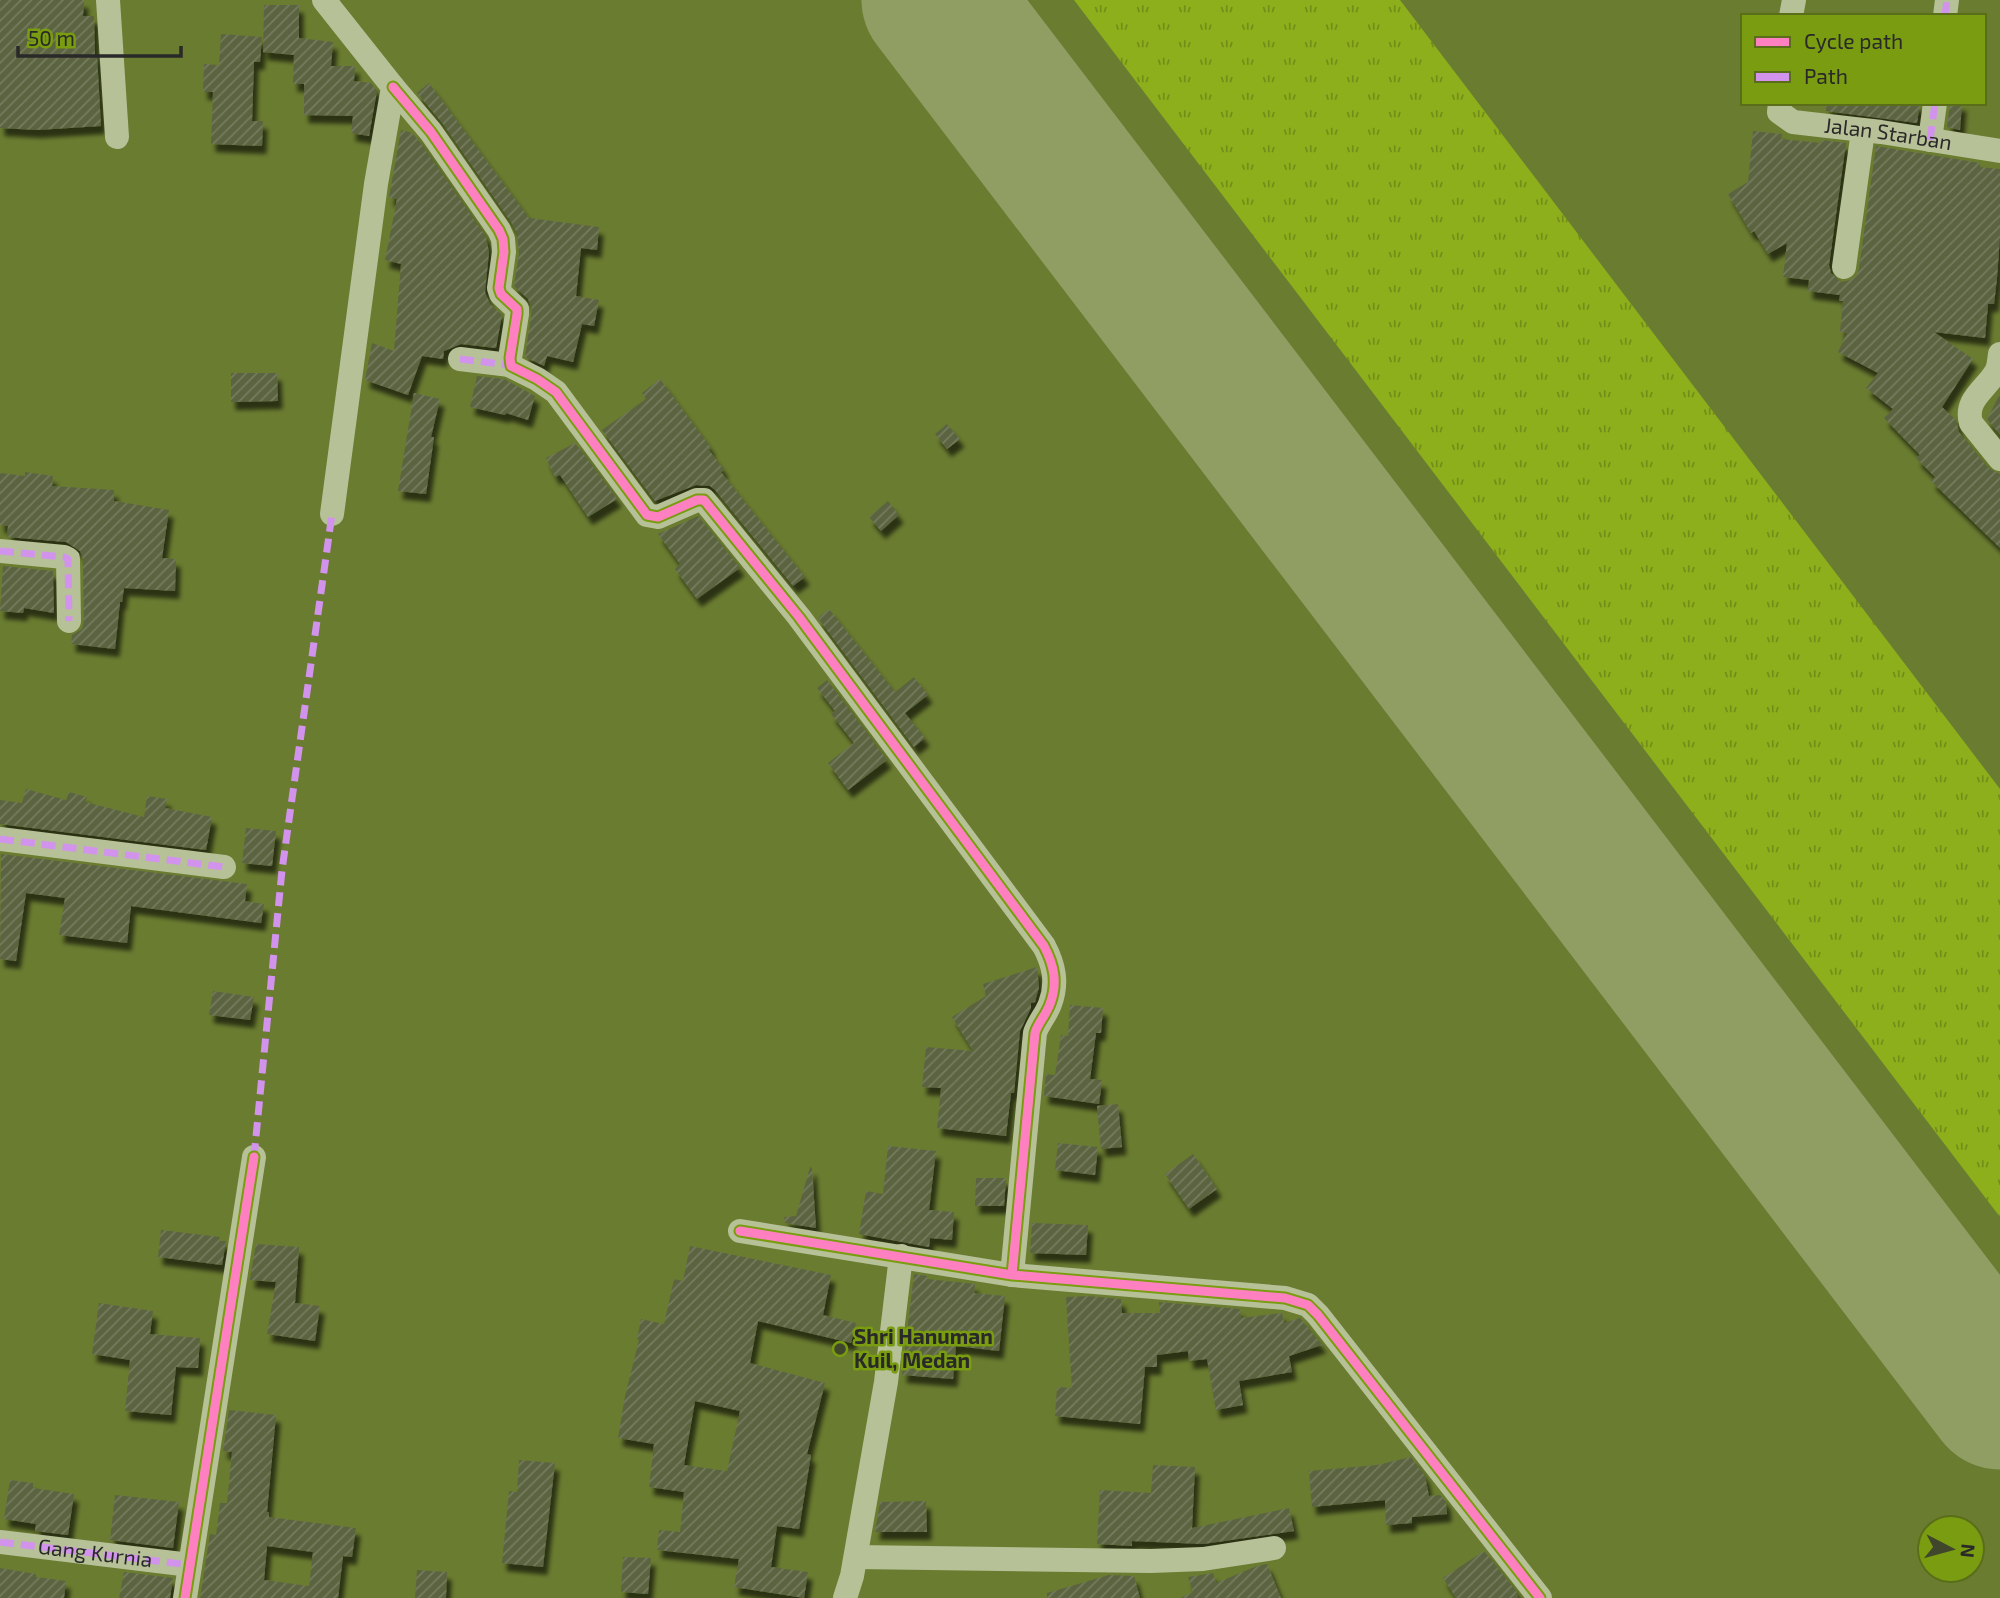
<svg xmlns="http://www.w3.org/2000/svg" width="2000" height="1598" viewBox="0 0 2000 1598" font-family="'Exo 2',sans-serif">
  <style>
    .grass { fill: url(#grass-tufts) }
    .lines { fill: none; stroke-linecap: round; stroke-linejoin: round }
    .runway { stroke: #909e64; stroke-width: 147 }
    .building { fill: url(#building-hatch); fill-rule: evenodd; filter: url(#shadow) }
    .minor { stroke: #b7c198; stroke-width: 24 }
    .quiet { stroke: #d193ec; stroke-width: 7; stroke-dasharray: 14 7; stroke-linecap: butt }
    .cycleway-casing { stroke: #7a9c10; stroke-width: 13 }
    .cycleway { stroke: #ff80c0; stroke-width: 9 }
    .poi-dot { fill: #40462b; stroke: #7a9c10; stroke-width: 2.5 }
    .labels { text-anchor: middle; stroke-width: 5; stroke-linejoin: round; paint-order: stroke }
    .street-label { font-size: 21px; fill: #292929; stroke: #7a9c10 }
    .poi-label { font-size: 21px; font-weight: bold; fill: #292929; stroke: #7a9c10; text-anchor: start }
  </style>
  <defs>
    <pattern id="grass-tufts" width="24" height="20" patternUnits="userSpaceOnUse" patternTransform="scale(1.75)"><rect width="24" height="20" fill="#8daf1b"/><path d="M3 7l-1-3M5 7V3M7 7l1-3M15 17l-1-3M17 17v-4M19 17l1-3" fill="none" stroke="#738e18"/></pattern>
    <pattern id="building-hatch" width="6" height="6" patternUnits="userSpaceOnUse" patternTransform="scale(1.75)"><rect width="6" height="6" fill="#5b643f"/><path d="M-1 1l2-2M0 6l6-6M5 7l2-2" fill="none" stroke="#747b5f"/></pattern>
    <filter id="shadow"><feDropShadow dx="4.5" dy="8" stdDeviation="2" flood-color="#0009"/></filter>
  </defs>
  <rect width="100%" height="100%" fill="#6a7c30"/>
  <path class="grass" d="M1074 0H1400L2000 789V1217Z"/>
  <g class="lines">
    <path class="runway" d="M935 0 2000 1396"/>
  </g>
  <path class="building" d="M0 0H84L83 16H94L95 55H97L101 126 37 130 0 128Z
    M264 5H299V38L333 42 331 66H355L354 81 371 83 377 91 369 136 351 133 353 116 304 115V84H293L294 55 263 52Z
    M221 34 262 37 260 62H254L252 121H263L262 146 211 144 213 92H203L204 64 219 65Z
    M429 83 529 218 599 227 597 250 581 248 576 296 599 300 594 326 582 324 573 362 547 356 544 366 525 357 532 309 528 299 514 286 519 254 517 233 511 222 443 124 417 93Z
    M1826 103H1920L1917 123 1826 111Z
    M1950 103H1962L1960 130 1947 127Z
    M401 130 412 133 419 141 486 237 489 252 485 292 490 304 502 315 496 348 461 344 444 351 443 359 422 356 408 395 365 380 372 343 394 351 401 264 385 260 397 199 389 198Z
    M1753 131 1782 134 1781 139 1822 143V140L1846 143 1829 265 1831 273 1841 282 1850 280 1856 276 1859 269 1876 146 1980 163V167L2000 169V236L1997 278 1994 304H1988L1985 338 1934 332 1973 359 1942 407 1956 420 1959 432 1988 468 2000 474V548L1931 481 1935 477 1916 458 1920 455 1884 418 1893 409 1866 388 1878 373 1838 352 1847 333 1840 332 1843 301H1839L1840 295 1808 291 1809 280 1783 277 1787 243 1768 254 1754 231 1751 233 1743 219 1728 194 1748 182Z
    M231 373H277L278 401 231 402Z
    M477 376 504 379 535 396 528 420 506 413 505 415 470 407Z
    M660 379 711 448 709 450 724 470 721 472 805 577 793 586 715 490 710 486 696 485 655 501 602 430 646 399 642 393Z
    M414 393 440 399 431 437H434L426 494 398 491Z
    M2000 394V435L1987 419Z
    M947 424 960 439 947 449 935 434Z
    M575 443 617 499 588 517 560 475 555 477 546 458Z
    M25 472 53 476 52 486 114 490V501L169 510 162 558 176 559 175 591 124 588 122 602H120L115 649 71 644 72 635 82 629 84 621 83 559 80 551 66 542 7 537 8 526 0 525V473L25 476Z
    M888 501 899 515 881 531 869 517Z
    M698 516 740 568 697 599 675 569 680 564 658 534Z
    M3 566 53 571 54 613 24 608 23 613 0 611Z
    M829 609 895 692 914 677 928 695 905 713 925 738 914 747 818 618Z
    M827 680 887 760 848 790 828 763 854 743 831 714 835 711 817 688Z
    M26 789 66 800 69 792 87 797 85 802 144 817 147 796 167 799 165 808 212 817 206 850 0 824V800L22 803Z
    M246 828 276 831 272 866 242 863Z
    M1 854 247 884 245 901 264 904 261 923 131 906 127 943 59 935 65 898 26 893 16 961 0 959Z
    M1037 967 1039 987 1035 1002 1031 1003V1008L1020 1031 1014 1093H1011L1006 1136 937 1128 941 1088 922 1087 926 1047 973 1051 952 1017 986 996 983 984Z
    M213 991 254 997 250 1020 209 1015Z
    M1070 1005 1103 1008 1101 1033H1096L1090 1079 1102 1080 1099 1104 1044 1096 1046 1074 1055 1075 1061 1035 1068 1036Z
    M1118 1104 1122 1147 1101 1149 1097 1106Z
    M1058 1143 1098 1147 1095 1175 1055 1170Z
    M888 1146 936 1151 929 1210 954 1212 952 1240 930 1238 929 1247 859 1234 866 1191 883 1194Z
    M1193 1154 1217 1189 1189 1209 1165 1174Z
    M810 1167 812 1168 816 1228 785 1223 784 1217 796 1216Z
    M976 1178H1006L1004 1206H975Z
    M1032 1223 1088 1225 1086 1255 1030 1253Z
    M161 1230 220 1237 219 1241H226L222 1265 158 1257Z
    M256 1244 299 1247 295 1303 320 1306 315 1341 267 1334 276 1282 250 1280Z
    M690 1246 831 1275 823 1315 856 1323 851 1343 758 1321 750 1363 825 1383 807 1454 811 1455 799 1529 777 1526 771 1567 808 1572 804 1598 734 1587 739 1559 657 1550 659 1530 680 1532 684 1492 649 1487 654 1444 618 1438 625 1396 639 1340 637 1339 641 1319 664 1324 674 1279 683 1281ZM695 1401 740 1411 727 1471 684 1465Z
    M914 1274 927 1276V1279L975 1284 974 1293 1005 1296 999 1351 956 1346 953 1379 902 1375Z
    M1087 1296 1121 1299 1122 1313H1160L1159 1302 1240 1309 1241 1318 1282 1313 1284 1323 1300 1318 1322 1345 1289 1356 1292 1372 1239 1381 1243 1405 1216 1410 1207 1359 1189 1361 1188 1351 1157 1355V1367H1145L1140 1424 1055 1416 1057 1387 1072 1388 1066 1297Z
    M99 1303 153 1311 150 1334 200 1338 198 1368 176 1367 171 1415 125 1411 130 1360 92 1354Z
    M229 1410 276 1415 267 1512H269V1517L356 1528 352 1557 343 1556 338 1598H200L210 1534 216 1535 220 1503H227L232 1452 223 1451ZM267 1546 313 1552 309 1586 264 1580Z
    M1411 1457 1425 1476 1429 1496 1440 1495 1446 1502 1447 1514 1412 1517V1523L1386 1525 1385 1500 1312 1507 1309 1471 1377 1465Z
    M519 1460 555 1463 543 1567 502 1563 509 1491 517 1492Z
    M1153 1465 1195 1467 1192 1528 1289 1508 1294 1531 1203 1544 1132 1541V1546L1097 1544 1100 1490 1151 1493Z
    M10 1480 33 1483V1488L74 1494 68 1535 35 1531 36 1524 4 1519Z
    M115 1495 179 1502 173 1548 110 1540Z
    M926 1501 927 1532H875L880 1502Z
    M1484 1551 1516 1591 1518 1598H1456L1443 1578Z
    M623 1557 651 1558 648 1594 621 1592Z
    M1267 1564 1281 1598H1180L1193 1592 1188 1577 1213 1573 1216 1583 1257 1566Z
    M0 1568 36 1574V1577L66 1581 64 1598H0Z
    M417 1570 447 1572 446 1598H415Z
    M124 1572 173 1578 170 1598H119Z
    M1109 1575 1134 1576 1140 1598H1047V1593Z"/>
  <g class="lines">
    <g class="minor">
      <path d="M108 0 117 137"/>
      <path d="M324 0 393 87 376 184 332 514"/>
      <path d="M1791 16 1794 0"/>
      <path d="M1945 16 1947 0"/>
      <path d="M393 87 431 132 499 230 503 239 504 252 499 288 501 294 517 309V314L510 358 511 366 537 379 556 392 647 515 658 517 697 500H704L799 617 1044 946C1054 965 1058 983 1050 1004 1046 1015 1038 1023 1035 1033L1012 1275"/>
      <path id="s1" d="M1780 103 1779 112 1793 122 1881 132 2000 151"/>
      <path d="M1930 140 1935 103"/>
      <path d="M1844 267 1863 131"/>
      <path d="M2000 354C1999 360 1999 365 1997 370 1987 389 1964 399 1971 423L2000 459"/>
      <path d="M460 359 510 365"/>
      <path d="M0 551 64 557 68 559 69 621"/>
      <path d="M0 839 224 867"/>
      <path d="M740 1231 1012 1275 1285 1298 1308 1305 1318 1315 1540 1598"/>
      <path d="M0 1542 190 1565"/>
      <path d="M856 1557 1151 1561 1203 1559 1274 1548"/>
      <path d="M185 1598 254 1157"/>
      <path d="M845 1598 852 1576 886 1382 901 1256"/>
    </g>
    <g class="quiet">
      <path d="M1945 16 1947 0"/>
      <path d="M1930 140 1935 103"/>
      <path d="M460 359 510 365"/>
      <path d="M0 551 64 557 68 559 69 621"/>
      <path d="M0 839 224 867"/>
      <path d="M254 1157 282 870 332 514"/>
      <path id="s2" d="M0 1542 190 1565"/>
    </g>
    <defs>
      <path id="cycleway" d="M393 87 431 132 499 230 503 239 504 252 499 288 501 294 517 309V314L510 358 511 366 537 379 556 392 647 515 658 517 697 500H704L799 617 1044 946C1054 965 1058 983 1050 1004 1046 1015 1038 1023 1035 1033L1012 1275
        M740 1231 1012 1275 1285 1298 1308 1305 1318 1315 1540 1598
        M185 1598 254 1157"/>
    </defs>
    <use href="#cycleway" class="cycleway-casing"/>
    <use href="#cycleway" class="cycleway"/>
  </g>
  <circle class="poi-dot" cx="840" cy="1349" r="7"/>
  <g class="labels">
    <g class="street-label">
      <text dy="7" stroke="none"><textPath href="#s1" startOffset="122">Jalan Starban</textPath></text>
      <text dy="7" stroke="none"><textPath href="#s2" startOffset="96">Gang Kurnia</textPath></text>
    </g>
    <g class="poi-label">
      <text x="854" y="1344">Shri Hanuman<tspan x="854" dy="24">Kuil, Medan</tspan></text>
    </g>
  </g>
  <rect x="1741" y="14" width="245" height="91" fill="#7a9c10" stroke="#5a6e1a" stroke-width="2"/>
  <rect x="1755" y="37" width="35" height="10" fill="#ff80c0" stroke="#5a6e1a" stroke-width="2"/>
  <text x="1804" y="49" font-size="21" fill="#292929">Cycle path</text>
  <rect x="1755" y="72" width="35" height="10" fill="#d193ec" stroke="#5a6e1a" stroke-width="2"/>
  <text x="1804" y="84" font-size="21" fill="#292929">Path</text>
  <g transform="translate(1951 1549) rotate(96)"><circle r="33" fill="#7a9c10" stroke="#5a6e1a" stroke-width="2"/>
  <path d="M0-5L12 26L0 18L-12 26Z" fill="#40462b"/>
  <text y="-10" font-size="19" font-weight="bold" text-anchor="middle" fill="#292929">N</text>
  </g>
  <path d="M18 46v10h163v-10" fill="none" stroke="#292929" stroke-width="3.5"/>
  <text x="28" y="46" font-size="21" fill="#292929" stroke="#7a9c10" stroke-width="5" paint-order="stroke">50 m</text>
</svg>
